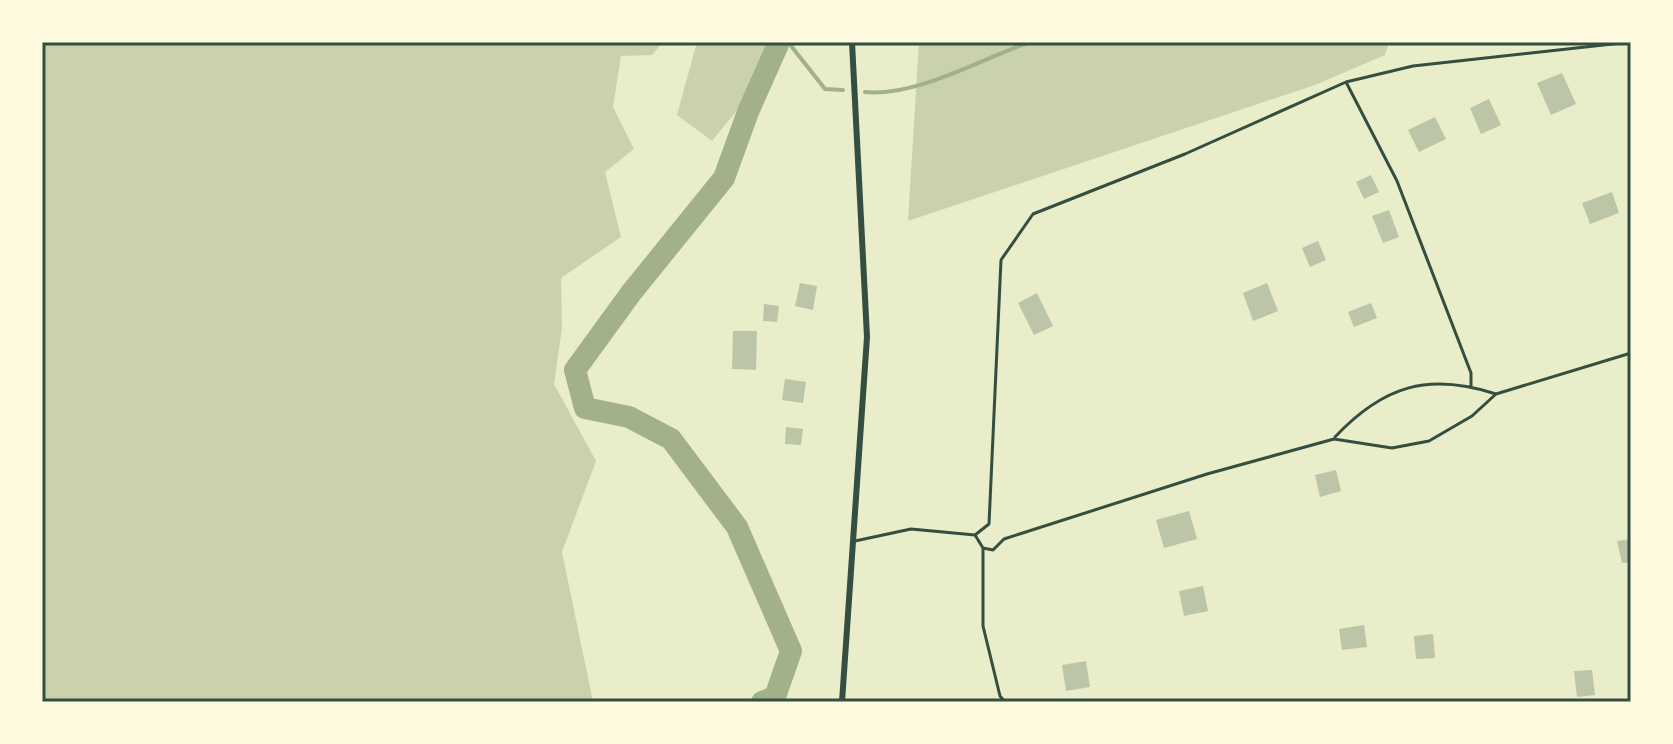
<svg xmlns="http://www.w3.org/2000/svg" width="1673" height="744" viewBox="0 0 1673 744" font-family="Literata,serif">
  <style>
    .green { fill: #cad2ad }
    .lines { fill: none; stroke-linecap: round; stroke-linejoin: round }
    .stream { stroke: #a3b18a; stroke-width: 4 }
    .river { stroke: #a3b18a; stroke-width: 22 }
    .building { fill: #bcc5a7 }
    .service { stroke: #344e41; stroke-width: 3 }
    .minor { stroke: #344e41; stroke-width: 6 }
    .neatline { fill: none; stroke: #344e41; stroke-width: 3 }
  </style>
  <rect width="100%" height="100%" fill="#e9edc9"/>
  <path class="green" d="M42 42H663L652 55 621 56 613 107 634 149 605 172 621 237 561 278 562 328 554 384 596 461 562 552 593 702H42Z
    M697 42H769L739 108 712 141 677 115Z
    M919 42H1389L1385 55 1315 85 908 221Z"/>
  <g class="lines">
    <path class="stream" d="M788 42 825 89 843 90
      M865 92C916 97 981 59 1030 42"/>
    <path class="river" d="M762 702 775 697 791 651 737 527 671 439 629 417 585 408 575 370 631 293 724 178 748 112 779 42"/>
  </g>
  <path class="building" d="M1562 73 1576 104 1551 115 1537 83Z
    M1489 99 1501 125 1481 134 1470 108Z
    M1435 117 1446 139 1419 152 1408 130Z
    M1371 175 1379 192 1364 199 1356 182Z
    M1612 192 1619 213 1590 224 1582 203Z
    M1389 210 1399 237 1383 243 1372 216Z
    M1318 241 1326 260 1310 267 1302 248Z
    M800 283 817 286 813 310 795 306Z
    M1267 283 1278 311 1253 321 1243 293Z
    M1037 293 1053 326 1034 335 1018 303Z
    M1371 303 1377 318 1354 327 1348 312Z
    M764 304 779 306 777 322 763 321Z
    M733 331H757L756 370 732 369Z
    M785 379 806 382 803 403 782 400Z
    M786 427 803 429 801 445 785 444Z
    M1336 470 1341 491 1320 497 1315 475Z
    M1189 511 1197 539 1164 548 1156 520Z
    M1631 539V562L1622 563 1617 541Z
    M1203 586 1208 611 1184 616 1179 591Z
    M1364 625 1367 647 1342 650 1339 629Z
    M1433 634 1435 658 1416 659 1414 636Z
    M1086 661 1090 687 1066 691 1062 665Z
    M1592 670 1595 695 1577 697 1574 671Z"/>
  <g class="lines">
    <path class="service" d="M1471 386V373L1397 181 1346 82 1413 66 1631 42
      M1335 437C1383 386 1428 372 1496 394
      M975 535 989 524 1001 260 1033 214 1185 154 1346 82
      M855 541 911 529 975 535 983 548 993 550 1004 539 1207 474 1334 439 1392 448 1429 441 1472 416 1496 394 1631 353
      M983 548V626L1000 696 1005 702"/>
    <path class="minor" d="M842 702 867 337 852 42"/>
  </g>
  <rect width="1673" height="744" fill="none" stroke="#fefae0" stroke-width="88"/>
  <rect x="44" y="44" width="1585" height="656" class="neatline"/>
</svg>
